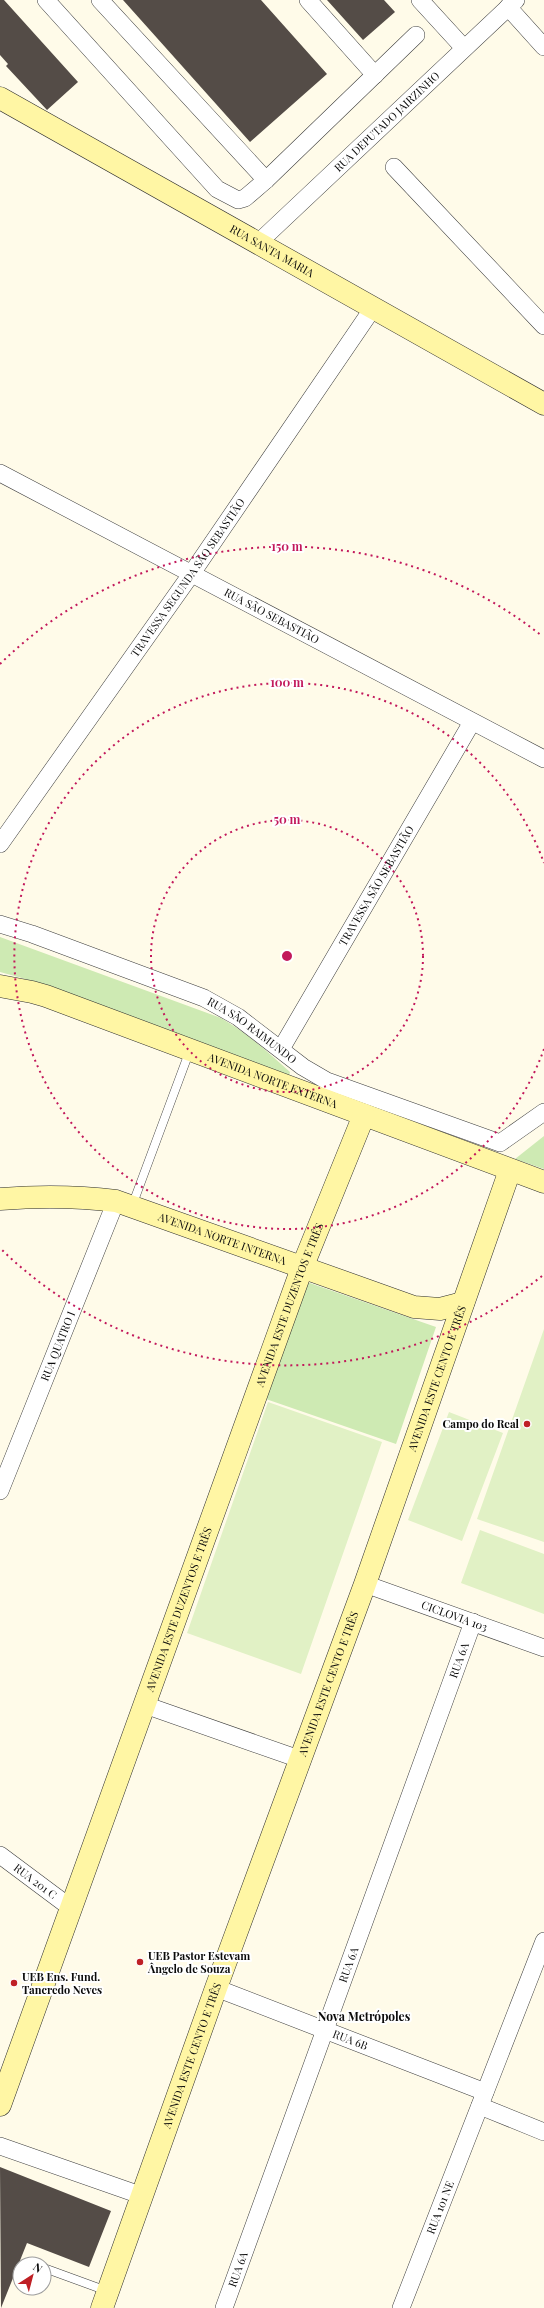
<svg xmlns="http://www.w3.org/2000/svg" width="544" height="2308" viewBox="0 0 544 2308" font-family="'Playfair Display',serif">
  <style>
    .green { fill: #ceeab3 }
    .pitch { fill: #e1f1c5 }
    .building { fill: #544c47 }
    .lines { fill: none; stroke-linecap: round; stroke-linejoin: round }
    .lane-casing { stroke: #3e3e3e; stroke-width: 9 }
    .street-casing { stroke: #3e3e3e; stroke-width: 18 }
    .secondary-casing { stroke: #2d2d2d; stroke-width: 23 }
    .lane { stroke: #fff; stroke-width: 8 }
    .street { stroke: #fff; stroke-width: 17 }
    .secondary { stroke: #fff6a4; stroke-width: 22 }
    .ring { fill: none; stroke: #c2185b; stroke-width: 2; stroke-dasharray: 2 4 }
    .poi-dot { fill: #bf2025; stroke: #fff; stroke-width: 1.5 }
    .labels { text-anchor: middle; stroke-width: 4; stroke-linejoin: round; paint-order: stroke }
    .street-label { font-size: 11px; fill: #0b0b0b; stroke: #fff }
    .poi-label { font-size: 11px; font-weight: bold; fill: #0b0b0b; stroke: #fff; text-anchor: start }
    .neighbourhood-label { font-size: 12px; font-weight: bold; fill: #0b0b0b; stroke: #fff }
    .centre { fill: #c2185b; stroke: #fff; stroke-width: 2 }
    .ring-label { font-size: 12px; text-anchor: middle; font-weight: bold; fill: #c2185b; stroke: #fff; stroke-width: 4; stroke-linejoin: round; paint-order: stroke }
  </style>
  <rect width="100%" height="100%" fill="#fffbe9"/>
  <path class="green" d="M0 937 221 1018C247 1033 268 1052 290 1072L289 1076 22 978 0 972Z
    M544 1136V1169L515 1159Z
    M304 1281 436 1327 396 1444 263 1398Z"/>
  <path class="pitch" d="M544 1329V1542L477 1519Z
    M268 1402 382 1442 301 1674 187 1633Z
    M449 1412 503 1433 462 1541 408 1520Z
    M480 1530 544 1554V1614L461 1583Z"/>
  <path class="building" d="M0 0H4L78 82 47 110 6 66 8 64 0 55Z
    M123 0H261L327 74 250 142Z
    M327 0H384L395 12 363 40Z
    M0 2167 111 2211 89 2267 27 2243 1 2308Z"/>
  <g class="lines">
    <defs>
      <path id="lane" d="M132 1206 190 1050
        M30 2263 32 2264
        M44 2268 107 2291"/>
      <g id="street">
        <path d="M46 0 217 189 238 200 245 198 266 180 416 35"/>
        <path d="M100 0 266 180"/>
        <path d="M308 0 375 75"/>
        <path d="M420 0 463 47"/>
        <path d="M508 7 544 47"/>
        <path d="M394 167 544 326"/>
        <path id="s1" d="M258 243 516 0"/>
        <path id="s2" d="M0 473 544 759"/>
        <path id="s3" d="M0 844 192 573 373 308"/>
        <path id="s4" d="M0 924 32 934 204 998 238 1017 303 1067 327 1081 500 1143 544 1112"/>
        <path id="s5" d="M281 1049 472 722"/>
        <path id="s6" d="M0 1491 116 1201"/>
        <path id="s7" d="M365 1584 544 1648"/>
        <path d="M145 1705 302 1760"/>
        <path id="s8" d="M0 1855 71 1908"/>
        <path id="s9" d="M216 1988 485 2092"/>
        <path d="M480 2106 544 2132"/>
        <path d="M0 2146 143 2196"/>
        <path id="s10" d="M224 2308 473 1622"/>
        <path id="s11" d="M401 2308 544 1941"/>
      </g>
      <g id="secondary">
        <path id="s12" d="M0 98 544 404"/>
        <path id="s13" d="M0 986 32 992 46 996 544 1182"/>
        <path id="s14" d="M0 1199C40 1196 76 1196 116 1201L414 1307 440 1309 463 1303"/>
        <path id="s15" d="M0 2105 302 1268 364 1115"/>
        <path id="s16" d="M102 2308 216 1988 365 1584 510 1170"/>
      </g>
    </defs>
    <use href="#lane" class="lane-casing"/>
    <use href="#street" class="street-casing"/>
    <use href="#secondary" class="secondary-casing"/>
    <use href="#lane" class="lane"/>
    <use href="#street" class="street"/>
    <use href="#secondary" class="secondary"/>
  </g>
  <g class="ring">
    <circle cx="287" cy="956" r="136"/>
    <path d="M544 1049A273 273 0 1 1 544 863"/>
    <path d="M542 1276A409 409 0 0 1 0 1248M0 664A409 409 0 0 1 542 636"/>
  </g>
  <g class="poi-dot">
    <circle cx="527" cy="1424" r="4"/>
    <circle cx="140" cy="1962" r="4"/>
    <circle cx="14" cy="1983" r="4"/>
  </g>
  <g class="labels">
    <g class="street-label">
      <text dy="4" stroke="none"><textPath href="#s1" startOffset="177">RUA DEPUTADO JAIRZINHO</textPath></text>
      <text dy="4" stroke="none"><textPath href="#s12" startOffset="312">RUA SANTA MARIA</textPath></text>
      <text dy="4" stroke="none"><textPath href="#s3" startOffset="326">TRAVESSA SEGUNDA SÃO SEBASTIÃO</textPath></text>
      <text dy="4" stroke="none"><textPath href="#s2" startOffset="307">RUA SÃO SEBASTIÃO</textPath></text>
      <text dy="4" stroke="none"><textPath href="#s5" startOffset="189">TRAVESSA SÃO SEBASTIÃO</textPath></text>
      <text dy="4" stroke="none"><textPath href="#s4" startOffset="275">RUA SÃO RAIMUNDO</textPath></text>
      <text dy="4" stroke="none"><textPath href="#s13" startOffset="289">AVENIDA NORTE EXTERNA</textPath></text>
      <text dy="4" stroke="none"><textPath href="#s14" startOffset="229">AVENIDA NORTE INTERNA</textPath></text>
      <text dy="4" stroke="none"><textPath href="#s15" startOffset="851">AVENIDA ESTE DUZENTOS E TRÊS</textPath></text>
      <text dy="4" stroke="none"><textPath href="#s6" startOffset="156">RUA QUATRO I</textPath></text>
      <text dy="4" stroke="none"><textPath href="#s16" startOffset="988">AVENIDA ESTE CENTO E TRÊS</textPath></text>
      <text dy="4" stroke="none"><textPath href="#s15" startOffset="527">AVENIDA ESTE DUZENTOS E TRÊS</textPath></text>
      <text dy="4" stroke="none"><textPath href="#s7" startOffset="95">CICLOVIA 103</textPath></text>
      <text dy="4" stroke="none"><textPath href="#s10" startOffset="689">RUA 6A</textPath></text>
      <text dy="4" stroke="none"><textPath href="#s16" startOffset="664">AVENIDA ESTE CENTO E TRÊS</textPath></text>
      <text dy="4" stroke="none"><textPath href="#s8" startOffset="44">RUA 201 C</textPath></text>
      <text dy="4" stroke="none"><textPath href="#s10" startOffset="365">RUA 6A</textPath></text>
      <text dy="4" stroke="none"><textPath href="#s9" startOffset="144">RUA 6B</textPath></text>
      <text dy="4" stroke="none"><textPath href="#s16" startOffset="268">AVENIDA ESTE CENTO E TRÊS</textPath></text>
      <text dy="4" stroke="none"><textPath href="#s11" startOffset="108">RUA 101 NE</textPath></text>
      <text dy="4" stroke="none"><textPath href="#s10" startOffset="41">RUA 6A</textPath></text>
    </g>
    <g class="poi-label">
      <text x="519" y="1428" text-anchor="end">Campo do Real</text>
      <text x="148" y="1960">UEB Pastor Estevam<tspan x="148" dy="13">Ângelo de Souza</tspan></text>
      <text x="22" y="1981">UEB Ens. Fund.<tspan x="22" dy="13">Tancredo Neves</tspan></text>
    </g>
    <g class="neighbourhood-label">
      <text x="364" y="2021">Nova Metrópoles</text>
    </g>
  </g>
  <circle cx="287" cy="956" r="6" class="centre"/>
  <g class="ring-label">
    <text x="287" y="551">150 m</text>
    <text x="287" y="687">100 m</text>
    <text x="287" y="824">50 m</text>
  </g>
  <g transform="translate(32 2276) rotate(36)"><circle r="19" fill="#ffffff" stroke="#9d9d9d"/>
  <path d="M0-3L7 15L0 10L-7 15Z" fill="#bf2025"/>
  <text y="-6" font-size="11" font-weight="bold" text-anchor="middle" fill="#0b0b0b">N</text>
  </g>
</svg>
